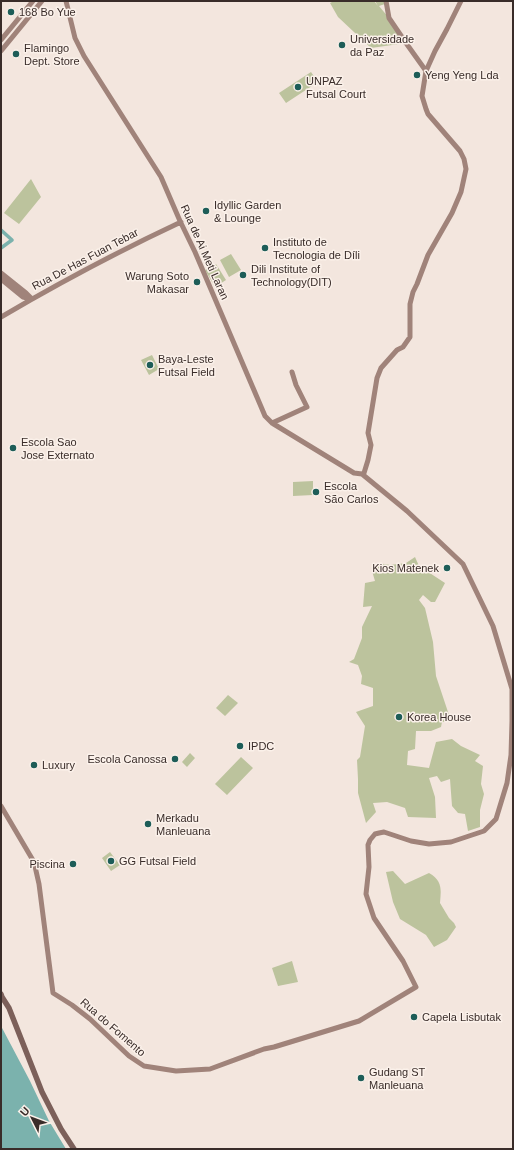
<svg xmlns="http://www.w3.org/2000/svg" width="514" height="1150" viewBox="0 0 514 1150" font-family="Helvetica,sans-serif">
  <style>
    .green { fill: #bcc39d }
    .water { fill: #7bb2ad }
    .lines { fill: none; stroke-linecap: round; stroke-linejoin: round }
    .canal { stroke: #7bb2ad; stroke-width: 3.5 }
    .secondary { stroke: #a0837a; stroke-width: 5 }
    .primary { stroke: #7c605a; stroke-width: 5.5 }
    .poi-dot { fill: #1d5d58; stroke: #fbf1ea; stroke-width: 1.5 }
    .labels { text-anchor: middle; stroke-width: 3; stroke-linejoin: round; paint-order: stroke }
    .poi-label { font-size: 11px; fill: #392c29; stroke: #fbf1ea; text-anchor: start }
    .street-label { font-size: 11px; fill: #392c29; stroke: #fbf1ea }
  </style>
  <rect width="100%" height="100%" fill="#f3e6de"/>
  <path class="green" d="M334 1H374L378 6 375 1H384L385 4 379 6 389 18 406 43 371 48 338 17 330 3Z
    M311 72 318 82 286 103 279 93Z
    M31 179 41 197 19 224 4 213Z
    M231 254 241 270 229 277 220 260Z
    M216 264 226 280 215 287 205 270Z
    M152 355 159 369 149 375 141 360Z
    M313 481V495L293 496V482Z
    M415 557 419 566 445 583 435 602H431L423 595 419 600 425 608 433 642 436 676 451 721 442 722 441 727 431 731H416L415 749 408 751 407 765 429 768 436 742 452 739 461 746 480 755 475 761 483 766 481 784 484 794 480 810V827L468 831 465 814 458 813 452 806 450 779 441 782 437 776 429 778 435 797 436 818 408 817 405 808 387 802 373 803 376 812 366 823 358 793V779L357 760 360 757 365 726 356 712 373 706V688L361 684 362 676 358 665 349 662 354 659 362 638V627L372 606 363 607 365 583 375 581 372 571 378 563 390 565 406 563Z
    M228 695 238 703 225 716 216 708Z
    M190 753 195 758 187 767 182 762Z
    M241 757 253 768 227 795 215 784Z
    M110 852 120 865 111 871 102 858Z
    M393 871 405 884 429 873C443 881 441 890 440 903L449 918 454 923 456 927 447 940 434 947 426 935 400 919 393 902 386 872Z
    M292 961 298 982 278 986 272 968Z"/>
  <path class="water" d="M1 1026 30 1081 49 1121 66 1149H1Z"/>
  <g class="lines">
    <path class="canal" d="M1 230 12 240 1 248"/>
    <path class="secondary" d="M66 1 75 38 84 56 161 177 180 221 195 252 265 416 272 423 354 473 362 474
      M386 1 389 18 406 43 426 71
      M1 40 33 1
      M1 51 42 1
      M1 273 26 293 32 299
      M1 279 23 297 31 299
      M1 317C59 283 119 251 181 222
      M272 423 307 407 296 385 292 372
      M362 474 364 473 368 460 371 445 368 433 377 378 381 368 397 350 403 347 410 337V304L413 292 417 284 428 255 452 213 461 192 466 169 464 159 460 151 428 114 426 109 422 96 426 71 435 51 447 29 461 1
      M1 806 34 862 39 884 53 993 72 1005 90 1019 129 1056 144 1066 176 1071 210 1069 264 1049 274 1047 359 1021 416 987 403 961 374 918 366 894 369 867 368 845 370 840 375 834 379 833 384 832 411 841 429 844 451 842 484 831 496 819 507 783 511 755 512 721V689L493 626 463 564 407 511 362 474"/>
    <path class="primary" d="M1 994 2 997 9 1008 42 1092 61 1129 74 1149"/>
  </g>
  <g class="poi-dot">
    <circle cx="11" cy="12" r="4"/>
    <circle cx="342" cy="45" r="4"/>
    <circle cx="16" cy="54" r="4"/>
    <circle cx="417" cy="75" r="4"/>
    <circle cx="298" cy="87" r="4"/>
    <circle cx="206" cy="211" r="4"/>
    <circle cx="265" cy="248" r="4"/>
    <circle cx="243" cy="275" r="4"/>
    <circle cx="197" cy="282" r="4"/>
    <circle cx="150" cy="365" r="4"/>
    <circle cx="13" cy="448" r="4"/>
    <circle cx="316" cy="492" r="4"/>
    <circle cx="447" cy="568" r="4"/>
    <circle cx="399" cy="717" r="4"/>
    <circle cx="240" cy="746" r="4"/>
    <circle cx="175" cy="759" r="4"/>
    <circle cx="34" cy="765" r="4"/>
    <circle cx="148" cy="824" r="4"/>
    <circle cx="111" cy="861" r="4"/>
    <circle cx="73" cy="864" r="4"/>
    <circle cx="414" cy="1017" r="4"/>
    <circle cx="361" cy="1078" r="4"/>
  </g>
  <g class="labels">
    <g class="poi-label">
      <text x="19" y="16">168 Bo Yue</text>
      <text x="350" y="43">Universidade<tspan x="350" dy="13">da Paz</tspan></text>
      <text x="24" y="52">Flamingo<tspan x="24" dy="13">Dept. Store</tspan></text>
      <text x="425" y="79">Yeng Yeng Lda</text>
      <text x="306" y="85">UNPAZ<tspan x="306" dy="13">Futsal Court</tspan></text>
      <text x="214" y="209">Idyllic Garden<tspan x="214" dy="13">&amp; Lounge</tspan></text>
      <text x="273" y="246">Instituto de<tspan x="273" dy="13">Tecnologia de Díli</tspan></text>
      <text x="251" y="273">Dili Institute of<tspan x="251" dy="13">Technology(DIT)</tspan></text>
      <text x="189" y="280" text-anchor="end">Warung Soto<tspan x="189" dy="13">Makasar</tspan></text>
      <text x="158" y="363">Baya-Leste<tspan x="158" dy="13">Futsal Field</tspan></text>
      <text x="21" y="446">Escola Sao<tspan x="21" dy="13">Jose Externato</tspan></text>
      <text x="324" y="490">Escola<tspan x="324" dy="13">São Carlos</tspan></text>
      <text x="439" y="572" text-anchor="end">Kios Matenek</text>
      <text x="407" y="721">Korea House</text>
      <text x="248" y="750">IPDC</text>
      <text x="167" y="763" text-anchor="end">Escola Canossa</text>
      <text x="42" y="769">Luxury</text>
      <text x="156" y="822">Merkadu<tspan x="156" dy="13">Manleuana</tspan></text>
      <text x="119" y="865">GG Futsal Field</text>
      <text x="65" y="868" text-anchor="end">Piscina</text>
      <text x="422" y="1021">Capela Lisbutak</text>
      <text x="369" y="1076">Gudang ST<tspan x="369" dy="13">Manleuana</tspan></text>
    </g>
    <g class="street-label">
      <text transform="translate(205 252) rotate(66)" y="4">Rua de Ai Meti Laran</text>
      <text transform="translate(85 259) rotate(-28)" y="4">Rua De Has Fuan Tebar</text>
      <text transform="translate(113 1027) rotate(41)" y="4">Rua do Fomento</text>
    </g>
  </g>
  <rect width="514" height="1150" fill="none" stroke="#392c29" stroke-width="4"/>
  <g transform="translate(32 1118) rotate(312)" stroke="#fbf1ea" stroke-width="3" paint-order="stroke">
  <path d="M0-3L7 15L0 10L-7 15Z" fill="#392c29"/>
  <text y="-6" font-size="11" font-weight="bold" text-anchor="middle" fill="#392c29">U</text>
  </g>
</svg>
